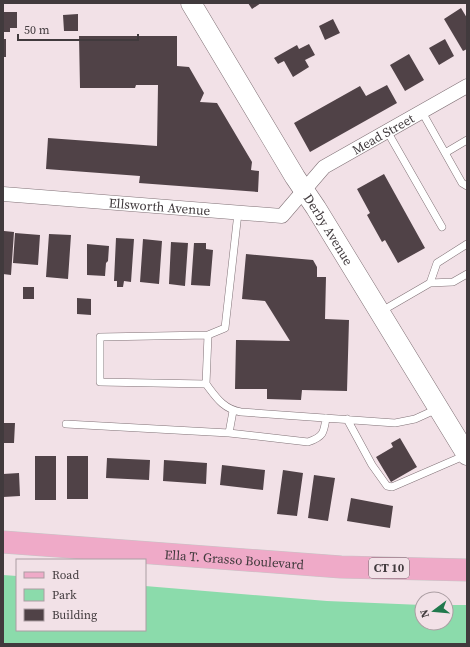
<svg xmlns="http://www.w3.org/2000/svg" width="470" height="647" viewBox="0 0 470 647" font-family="'Source Serif 4',serif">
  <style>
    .green { fill: #8bdbab }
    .building { fill: #504247 }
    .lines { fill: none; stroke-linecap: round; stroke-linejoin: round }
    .service-casing { stroke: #817277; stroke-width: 8 }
    .minor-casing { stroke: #817277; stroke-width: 15 }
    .secondary-casing { stroke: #817277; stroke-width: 21 }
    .primary-casing { stroke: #c6c4c5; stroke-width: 23 }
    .service { stroke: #fff; stroke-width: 7 }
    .minor { stroke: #fff; stroke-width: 14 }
    .secondary { stroke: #fff; stroke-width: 20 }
    .primary { stroke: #efaac8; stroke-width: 22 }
    .labels { text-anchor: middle; stroke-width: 4; stroke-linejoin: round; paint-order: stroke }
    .shield { fill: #f2e1e7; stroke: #766c70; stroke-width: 1 }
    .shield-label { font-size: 12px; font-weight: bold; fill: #413a3d }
    .street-label { font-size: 13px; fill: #413a3d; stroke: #f2e1e7 }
  </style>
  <rect width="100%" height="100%" fill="#f2e1e7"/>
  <path class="green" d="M3 575 17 576V630H145V586L327 601 422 605V623H446V605H467V644H3Z"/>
  <path class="building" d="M248 3H261L252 9Z
    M461 8 467 18V49L463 51 444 19Z
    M3 12H17V28H10V32H3Z
    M78 14V31H64L63 15Z
    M333 19 340 33 325 40 319 26Z
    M79 36H177V66L189 67 204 93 200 102 217 103 252 162 251 170 259 171 258 192 139 183 140 176 46 169 48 138 157 146 158 85H136L135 88H80Z
    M3 39H6V57H3Z
    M445 39 454 56 439 65 429 48Z
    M309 44 315 55 305 60 309 67 293 77 284 61 278 64 274 58 297 45 299 49Z
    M409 54 424 80 405 91 390 65Z
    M387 85 397 103 310 152 294 123 360 86 366 96Z
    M384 174 425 248 398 263 385 240 382 242 367 215 370 213 357 189Z
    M4 231 14 232 11 275 3 274Z
    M15 233 40 235 38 265 13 263Z
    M49 234 71 235 68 279 46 277Z
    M116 238 134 239 131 282 124 281 123 287H117V281H114Z
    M143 239 162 241 159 284 140 282Z
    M171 242 188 243 185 286 169 284Z
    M194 243H206V249L213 250 210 286 191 285Z
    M87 244 109 246 108 261 106 263 105 276 87 275Z
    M246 254 313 260 317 267V277H326L325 319 349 320 347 391 302 390 301 400 267 399V389H235L236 340 290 341 265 301 242 299Z
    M23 287H34V299H23Z
    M77 298 91 299V315L77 314Z
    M3 423H15L14 443H3Z
    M400 438 417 467 391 482 376 457 393 447 391 443Z
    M35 456H56V500H35Z
    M67 456H88V499H67Z
    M107 458 150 460 149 480 106 478Z
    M164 460 207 463 206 484 163 481Z
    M222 465 265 470 263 490 220 485Z
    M283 470 303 473 297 516 277 514Z
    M19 473 20 496 3 497V474Z
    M314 475 335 478 328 521 308 518Z
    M351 498 393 506 390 528 347 521Z"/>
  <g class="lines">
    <defs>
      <path id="service" d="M422 112 462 183 467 186
        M387 131 442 227
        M445 153 467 140
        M238 213 225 328 208 335 100 337V382L206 384C216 397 223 409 241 412L395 423 415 419 437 409
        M430 283 437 263 467 244
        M380 312 430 283 453 282 467 274
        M206 384 208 335
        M347 419 372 465 387 486 392 487 466 455
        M66 424 229 433 308 442C323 437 324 433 326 418
        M229 433 233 411"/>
      <g id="minor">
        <path id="s1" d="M3 194 282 216 324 167 467 86"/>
      </g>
      <g id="secondary">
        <path id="s2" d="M191 3 295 177 316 208 467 455"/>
      </g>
      <g id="primary">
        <path id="s3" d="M3 542 341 567 467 570"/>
      </g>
    </defs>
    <use href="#service" class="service-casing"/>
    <use href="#minor" class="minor-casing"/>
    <use href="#secondary" class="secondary-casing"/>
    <use href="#primary" class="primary-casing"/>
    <use href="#service" class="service"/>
    <use href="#minor" class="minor"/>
    <use href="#secondary" class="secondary"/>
    <use href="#primary" class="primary"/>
  </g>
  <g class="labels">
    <rect class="shield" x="369" y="558" width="40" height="20" rx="3"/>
    <g class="shield-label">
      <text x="389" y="572">CT 10</text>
    </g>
    <g class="street-label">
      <text dy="5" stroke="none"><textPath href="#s1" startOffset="412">Mead Street</textPath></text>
      <text dy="5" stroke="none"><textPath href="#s1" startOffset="157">Ellsworth Avenue</textPath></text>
      <text dy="5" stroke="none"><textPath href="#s2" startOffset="265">Derby Avenue</textPath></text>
      <text dy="5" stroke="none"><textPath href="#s3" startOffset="232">Ella T. Grasso Boulevard</textPath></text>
    </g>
  </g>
  <rect width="470" height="647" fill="none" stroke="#413a3d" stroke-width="8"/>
  <rect x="16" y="559" width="130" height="72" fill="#f2e1e7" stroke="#ab9ea3"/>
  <rect x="24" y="572" width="20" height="6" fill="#efaac8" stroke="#ab9ea3"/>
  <text x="52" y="579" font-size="12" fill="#413a3d">Road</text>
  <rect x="24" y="589" width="20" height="12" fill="#8bdbab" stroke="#ab9ea3"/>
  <text x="52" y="599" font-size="12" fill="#413a3d">Park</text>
  <rect x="24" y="609" width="20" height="12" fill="#504247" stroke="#ab9ea3"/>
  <text x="52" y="619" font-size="12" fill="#413a3d">Building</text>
  <g transform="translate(434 611) rotate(254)"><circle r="19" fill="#f2e1e7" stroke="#ab9ea3"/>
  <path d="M0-3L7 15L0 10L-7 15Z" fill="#21794d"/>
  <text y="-6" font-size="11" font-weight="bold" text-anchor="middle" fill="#413a3d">N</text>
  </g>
  <path d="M18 34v6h120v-6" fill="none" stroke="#413a3d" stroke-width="2"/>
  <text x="24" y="34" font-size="12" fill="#413a3d" stroke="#f2e1e7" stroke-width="3" paint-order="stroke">50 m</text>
</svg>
